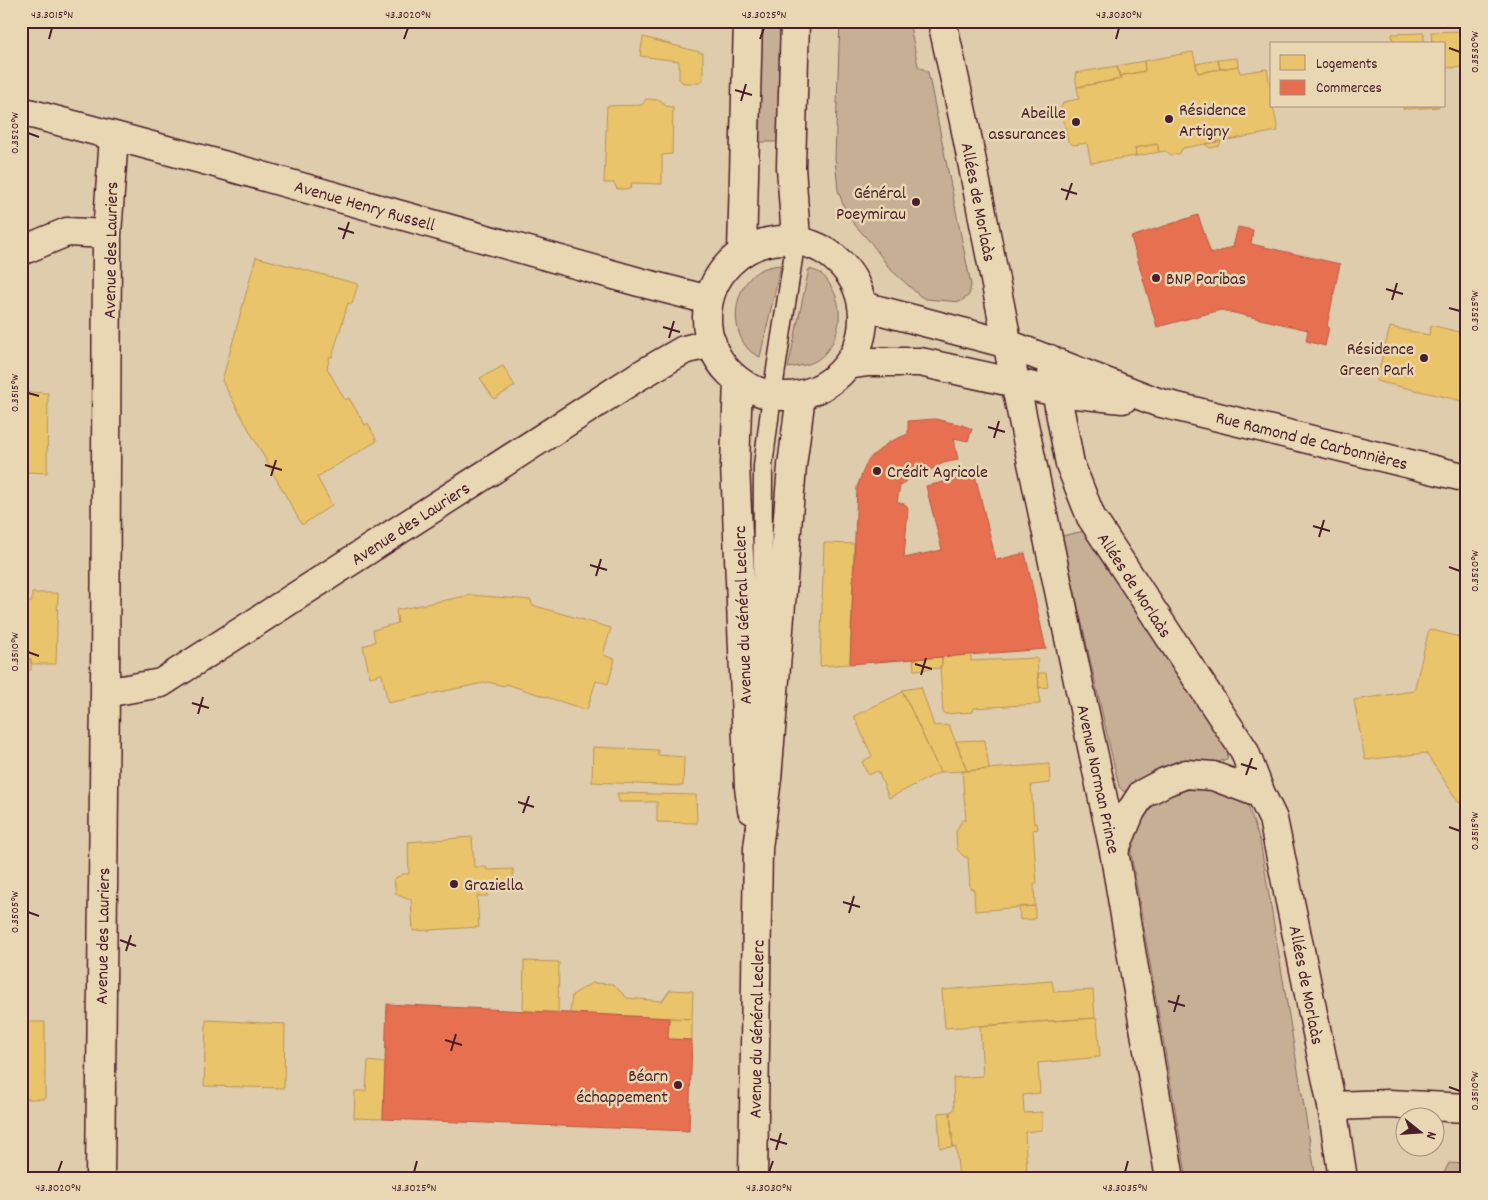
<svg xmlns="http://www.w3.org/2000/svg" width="1488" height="1200" viewBox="0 0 1488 1200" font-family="Dekko,sans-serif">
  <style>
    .green { fill: #c7af96; stroke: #886760 }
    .homes { fill: #e9c46a; stroke: #b99257 }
    .shops { fill: #e76f51; stroke: #b85746 }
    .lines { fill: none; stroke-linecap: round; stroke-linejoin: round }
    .lane-casing { stroke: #4a1f2b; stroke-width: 21 }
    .street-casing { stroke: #4a1f2b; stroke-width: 31 }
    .secondary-casing { stroke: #4a1f2b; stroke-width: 31 }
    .lane { stroke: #e9d7b4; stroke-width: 18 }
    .street { stroke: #e9d7b4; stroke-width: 28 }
    .secondary { stroke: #e9d7b4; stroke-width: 28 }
    .ticks { fill: none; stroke: #4a1f2b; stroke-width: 2 }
    .poi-dot { fill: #4a1f2b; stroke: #e9d7b4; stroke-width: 2 }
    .labels { text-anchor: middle; stroke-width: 5; stroke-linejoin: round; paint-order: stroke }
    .poi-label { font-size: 18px; fill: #4a1f2b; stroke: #e9d7b4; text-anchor: start }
    .street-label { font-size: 18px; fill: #4a1f2b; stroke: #e9d7b4 }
    .neatline { fill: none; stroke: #4a1f2b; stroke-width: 2 }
    .ticks-label { font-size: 12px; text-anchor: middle; fill: #4a1f2b }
  </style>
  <rect width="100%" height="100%" fill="#dfccac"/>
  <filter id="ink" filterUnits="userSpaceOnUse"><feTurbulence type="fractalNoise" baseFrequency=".02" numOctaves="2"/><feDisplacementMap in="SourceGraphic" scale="10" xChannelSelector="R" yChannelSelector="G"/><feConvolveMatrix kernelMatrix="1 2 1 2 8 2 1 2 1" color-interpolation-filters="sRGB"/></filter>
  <g filter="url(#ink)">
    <path class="green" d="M758 21H784L781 142H755Z
      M840 21H909L918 66 928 72 971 285 969 295 960 302 926 299 920 296 890 269 872 244 854 224 845 210 838 190 835 158Z
      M781 265 760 357C756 355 752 353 750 351 730 331 733 294 752 276 760 268 771 266 781 265Z
      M809 269C812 270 817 271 820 273 825 276 829 283 832 288 845 310 840 341 820 358 812 365 798 366 788 368Z
      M1089 530 1229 749 1227 759 1132 792 1123 791 1119 787 1062 536Z
      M1210 787 1247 803 1260 841 1316 1179H1187L1131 853C1134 844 1134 834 1137 825 1148 795 1182 789 1210 787Z
      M1449 1163 1467 1164V1179H1441Z"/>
    <path class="homes" d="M1467 31V67L1444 68V44H1432L1431 32Z
      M1424 33V44H1393L1392 34Z
      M643 37 703 53V80L700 83H683L679 79V61L640 56Z
      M1193 52 1198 73 1238 66 1240 73 1267 69 1272 97V106H1273L1278 131 1183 148 1179 154 1171 155 1166 151 1159 152 1157 144 1135 148 1136 156 1091 163 1087 143 1073 145 1068 141 1061 107 1064 102 1079 99 1077 87 1121 79 1119 76 1145 71 1144 61Z
      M1237 58 1238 66 1220 69 1218 60Z
      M1218 60 1220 69 1198 73 1196 64Z
      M1144 61 1145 71 1119 76 1117 66Z
      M1117 66 1121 79 1077 87 1075 73Z
      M646 99 660 100 666 106 673 107 672 154 662 155V184L632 183 630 189H617L614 183H604L607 106 642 105Z
      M1403 106H1439V107L1403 109Z
      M1221 141 1219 146 1210 148 1205 144Z
      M1157 144 1159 152 1136 156 1135 148Z
      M256 257 358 284 352 304 348 303 332 357 330 356 327 368 345 400 349 398 365 425 368 423 377 441 317 477 332 505 302 525 222 381Z
      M1431 325 1467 334V402L1376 381 1390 327 1429 335Z
      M503 366 515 386 494 399 480 378Z
      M21 392 48 393 47 473 27 472V482L21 481Z
      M824 543 854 544 850 664 820 666Z
      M32 593H58L56 664H31V659H21V602H32Z
      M471 595 531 600 532 605 611 628 603 655 615 659 608 684 596 681 587 710 506 684 504 686 488 682 388 703 382 674 370 677 363 646 375 642 373 630 398 623 396 610Z
      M1429 629 1467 639V798L1459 803 1426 753 1365 760 1354 700 1414 691Z
      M971 655V661L1037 658 1040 704 974 708 973 712 945 714 943 712 940 666 942 664V657Z
      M942 657V664L940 668 914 670 913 659Z
      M21 659H31V670H21Z
      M1038 673H1046L1048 687 1039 688Z
      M921 687 934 726 949 725 967 771 940 772 902 690Z
      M903 692 940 772 889 798 878 771 868 775 862 762 872 756 854 716Z
      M985 740 989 769 967 771 956 741Z
      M593 747 658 750V755L684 757 683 786 592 782Z
      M1049 764 1050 783 1031 785 1034 823H1037L1038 829 1033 830 1037 884H1034L1035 906 975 911 974 890 970 888 968 857H964L957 849 956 832 962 820H966L962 771Z
      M617 793 696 795 697 823 657 822V802H619Z
      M472 837 474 867H486L487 870 513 869 514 890 488 891V896H477L479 927 413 931 411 899H407L396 894 394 879 403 874H409L408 842Z
      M1035 906V919L1020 920 1019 907Z
      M524 961 559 962 558 1013 523 1011Z
      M1052 981 1054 992 1093 990 1095 1018 945 1028 942 990Z
      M592 983 613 984 627 998 662 1001 670 990 693 991 692 1019 570 1013 572 995Z
      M669 1018 692 1019V1040L668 1039Z
      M1097 1018 1100 1057 1038 1063 1040 1093 1023 1095 1024 1113 1042 1112V1130L1025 1132 1027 1174 959 1179 956 1147H953L950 1112 954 1110 953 1078 983 1076 980 1026Z
      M206 1020 285 1024 284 1088 204 1086Z
      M21 1022H45V1099H21Z
      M368 1061 385 1063 383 1119 354 1118 355 1091H366Z
      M950 1112 953 1147 940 1148 938 1113Z"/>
    <path class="shops" d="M1198 215 1211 254 1233 247 1238 227 1253 230 1251 244 1340 264 1327 326 1329 327 1325 346 1306 341 1308 330 1221 310 1157 327 1131 237Z
      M935 419 962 425 972 429 968 441 954 438 958 460 943 463 925 473 912 476 900 486 897 502 904 504 907 506 908 509 904 558 942 550 926 486 975 475 996 560 1025 553 1046 649 850 664 857 487 866 464 872 456 889 442 908 434V421Z
      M387 1004 669 1018 668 1039 692 1040 689 1131 383 1119Z"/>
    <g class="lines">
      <defs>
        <path id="lane" d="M762 696 763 466 772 395 796 239"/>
        <path id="street" d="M21 251 67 232 107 234
          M105 693 161 683 637 377 684 350 712 343
          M1332 1106 1389 1104 1467 1108
          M100 1179 105 693 107 234 114 137"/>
        <path id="secondary" d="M795 21 791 167 796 239
          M942 21 965 126 1015 382 1114 851 1170 1179
          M21 111 219 164 639 282 709 300
          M707 318a78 78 0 1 1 156 0a78 78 0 1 1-156 0Z
          M742 251 748 21
          M863 306 1008 344 1157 402 1467 478
          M1050 359 1070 464 1091 517 1244 750 1261 794 1273 819 1332 1106 1343 1179
          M847 365 868 362H920L1057 392 1123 399
          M738 381 735 465 749 787 752 810
          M1114 851 1131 811 1142 794 1165 782 1186 774 1213 776 1261 794
          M753 1179 758 848 767 779 792 466 801 395"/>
      </defs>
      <use href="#lane" class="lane-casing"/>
      <use href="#street" class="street-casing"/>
      <use href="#secondary" class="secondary-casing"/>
      <use href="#lane" class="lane"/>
      <use href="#street" class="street"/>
      <use href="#secondary" class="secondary"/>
    </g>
  </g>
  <path class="ticks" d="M49 39 52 28M404 39 408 28M760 39 764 28M1116 39 1119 28M1449 48 1460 52M735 90 752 95M741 101 746 84M28 133 39 137M1061 189 1077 194M1066 200 1072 183M338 228 354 233M343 239 349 222M1386 289 1403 294M1392 300 1397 283M1449 308 1460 311M663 327 680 332M669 338 674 321M28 393 39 396M988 427 1005 432M994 438 999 421M265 465 282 470M271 476 276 460M1313 526 1330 531M1319 537 1324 520M590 565 607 570M1449 567 1460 571M596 576 601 559M28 652 39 656M915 664 932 669M921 675 926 658M192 703 209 708M198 714 203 697M1241 764 1257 769M1246 775 1252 758M518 802 534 807M523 813 529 796M1449 827 1460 831M843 902 860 907M28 912 39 916M849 913 854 896M120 940 136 946M126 951 131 935M1168 1001 1185 1006M1174 1012 1179 995M445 1040 462 1045M451 1051 456 1034M1449 1087 1460 1091M770 1139 787 1144M776 1150 781 1133M58 1172 62 1161M414 1172 417 1161M769 1172 773 1161M1125 1172 1128 1161"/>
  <g class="poi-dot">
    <circle cx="1169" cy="119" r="5"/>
    <circle cx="1076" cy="122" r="5"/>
    <circle cx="916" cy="202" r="5"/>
    <circle cx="1156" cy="278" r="5"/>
    <circle cx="1424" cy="358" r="5"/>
    <circle cx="877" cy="471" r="5"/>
    <circle cx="454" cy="884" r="5"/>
    <circle cx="678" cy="1085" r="5"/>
  </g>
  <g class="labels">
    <g class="poi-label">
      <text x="1179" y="115">Résidence<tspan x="1179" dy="21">Artigny</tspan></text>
      <text x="1066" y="118" text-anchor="end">Abeille<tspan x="1066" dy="21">assurances</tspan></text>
      <text x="906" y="198" text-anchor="end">Général<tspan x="906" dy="21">Poeymirau</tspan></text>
      <text x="1166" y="284">BNP Paribas</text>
      <text x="1414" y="354" text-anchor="end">Résidence<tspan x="1414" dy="21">Green Park</tspan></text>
      <text x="887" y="477">Crédit Agricole</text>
      <text x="464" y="890">Graziella</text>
      <text x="668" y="1081" text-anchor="end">Béarn<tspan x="668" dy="21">échappement</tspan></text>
    </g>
    <g class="street-label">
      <text transform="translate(979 202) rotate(79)" y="6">Allées de Morlaàs</text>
      <text transform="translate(365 205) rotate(16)" y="6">Avenue Henry Russell</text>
      <text transform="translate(110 250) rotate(-89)" y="6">Avenue des Lauriers</text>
      <text transform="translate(1312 440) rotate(14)" y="6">Rue Ramond de Carbonnières</text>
      <text transform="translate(410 523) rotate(-33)" y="6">Avenue des Lauriers</text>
      <text transform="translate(1135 585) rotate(57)" y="6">Allées de Morlaàs</text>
      <text transform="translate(742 615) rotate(-92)" y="6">Avenue du Général Leclerc</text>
      <text transform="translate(1099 779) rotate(78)" y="6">Avenue Norman Prince</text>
      <text transform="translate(102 936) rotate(-89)" y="6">Avenue des Lauriers</text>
      <text transform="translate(1307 985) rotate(79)" y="6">Allées de Morlaàs</text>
      <text transform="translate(756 1029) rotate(-89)" y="6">Avenue du Général Leclerc</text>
    </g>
  </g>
  <rect width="1488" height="1200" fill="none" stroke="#e9d7b4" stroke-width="55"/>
  <rect x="1270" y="42" width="175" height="65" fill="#e9d7b4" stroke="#a98d7d"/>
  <rect x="1280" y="55" width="25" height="15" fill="#e9c46a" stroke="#a98d7d"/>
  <text x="1316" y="68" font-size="15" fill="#4a1f2b">Logements</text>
  <rect x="1280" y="80" width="25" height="15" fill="#e76f51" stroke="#a98d7d"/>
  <text x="1316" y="92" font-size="15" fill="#4a1f2b">Commerces</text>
  <g transform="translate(1420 1132) rotate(107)"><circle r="24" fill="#e9d7b4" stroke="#a98d7d"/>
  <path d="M0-4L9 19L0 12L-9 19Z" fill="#4a1f2b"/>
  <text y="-8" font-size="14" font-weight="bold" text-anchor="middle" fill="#4a1f2b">N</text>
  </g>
  <rect x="28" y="28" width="1432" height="1144" class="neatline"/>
  <g class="ticks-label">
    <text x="52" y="18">43.3015°N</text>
    <text x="408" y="18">43.3020°N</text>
    <text x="764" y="18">43.3025°N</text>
    <text x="1119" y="18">43.3030°N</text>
    <text transform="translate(1474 52) rotate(-90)" y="4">0.3530°W</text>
    <text transform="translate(14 133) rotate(-90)" y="4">0.3520°W</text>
    <text transform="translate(1474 311) rotate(-90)" y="4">0.3525°W</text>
    <text transform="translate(14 393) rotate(-90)" y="4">0.3515°W</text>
    <text transform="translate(1474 571) rotate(-90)" y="4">0.3520°W</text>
    <text transform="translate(14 652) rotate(-90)" y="4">0.3510°W</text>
    <text transform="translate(1474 831) rotate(-90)" y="4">0.3515°W</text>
    <text transform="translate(14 912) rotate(-90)" y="4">0.3505°W</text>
    <text transform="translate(1474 1091) rotate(-90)" y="4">0.3510°W</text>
    <text x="58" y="1191">43.3020°N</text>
    <text x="414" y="1191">43.3025°N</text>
    <text x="769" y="1191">43.3030°N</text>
    <text x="1125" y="1191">43.3035°N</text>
  </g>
</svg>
